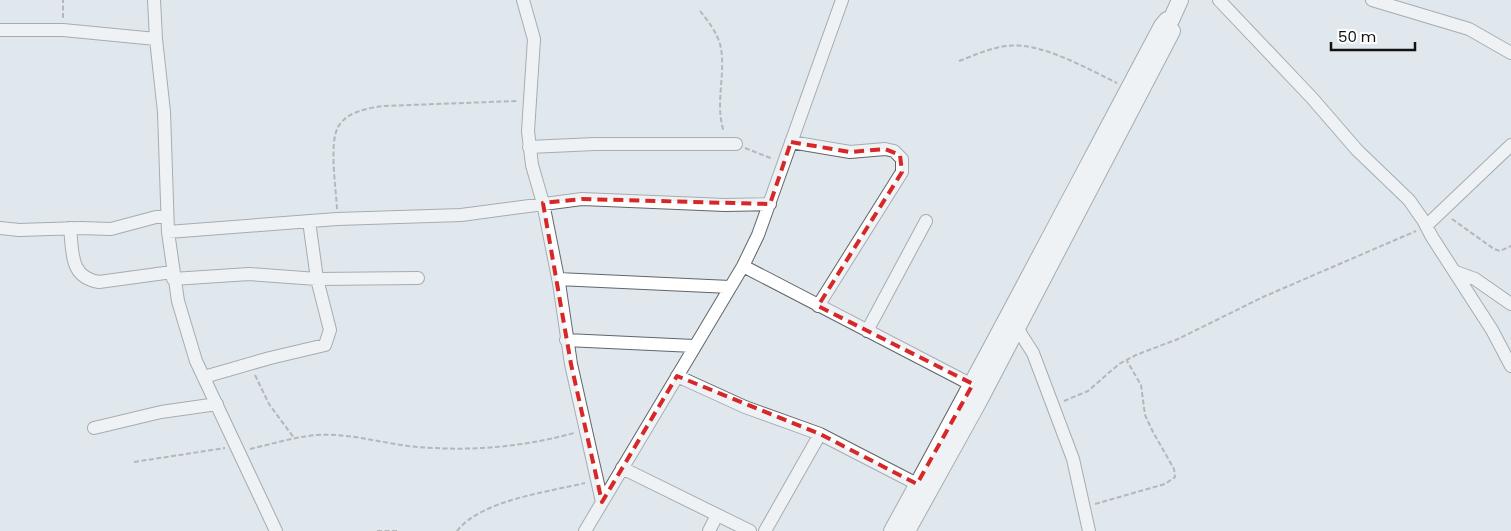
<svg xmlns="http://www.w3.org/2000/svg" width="1511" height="531" viewBox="0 0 1511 531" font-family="Poppins,sans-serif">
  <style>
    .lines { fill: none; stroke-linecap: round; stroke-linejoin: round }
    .minor-casing { stroke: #5f666a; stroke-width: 14 }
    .tertiary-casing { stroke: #5f666a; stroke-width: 18 }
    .path { stroke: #7a7f82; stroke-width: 2; stroke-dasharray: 5 2.5; stroke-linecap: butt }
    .minor { stroke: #fff; stroke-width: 12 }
    .tertiary { stroke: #fff; stroke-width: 16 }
    .marked { fill: none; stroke: #d62828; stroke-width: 4; stroke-dasharray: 10 6; stroke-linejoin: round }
  </style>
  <rect width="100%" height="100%" fill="#e0e8ed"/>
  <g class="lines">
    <defs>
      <path id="minor" d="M154 0 156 39 164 112 168 232 178 301 196 361 276 531
        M523 0 534 39 528 131 532 165 543 203 559 283 571 364 602 502
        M1219 0 1312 98 1357 150 1409 200 1423 220 1432 237 1492 330 1511 366
        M1372 0 1469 29 1511 53
        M0 30H63L156 39
        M791 142 850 152 885 149 894 151 902 159V172L818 306
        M529 147 595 144H736
        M1426 226 1511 145
        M0 228 19 230 81 228 111 229 156 217H167
        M70 228C73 252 69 277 99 282L172 272
        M168 232 337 219 461 215 582 199 725 205 770 204
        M743 266 978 388
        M1456 272 1475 279 1511 304
        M173 279 249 274 317 279 309 221
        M558 279 730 287
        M1017 328 1033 353 1073 459 1089 531
        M867 331 926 221
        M566 340 694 346
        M677 376 745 407 820 434 917 484
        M204 377 270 358 325 345 330 330 317 279 418 278
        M94 428 161 412 217 404
        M622 468 750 531
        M585 531 743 266 758 235 842 0
        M709 531 717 515
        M765 531 820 434"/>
      <path id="tertiary" d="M892 531C984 364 1072 195 1162 26L1167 20H1171L1180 0
        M907 531 979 401 1172 31"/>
    </defs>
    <use href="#minor" class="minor-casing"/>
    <use href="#tertiary" class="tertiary-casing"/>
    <path class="path" d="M700 11C708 21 716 31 720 44 727 72 714 103 724 132
      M63 18V0
      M959 61C975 55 990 48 1007 46 1039 41 1088 69 1117 83
      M745 148 773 159
      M337 209C336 189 329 143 338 127 346 112 368 108 383 106L517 101
      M1452 219 1494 249 1500 251 1511 246
      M255 375 269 404 294 438
      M1064 401 1088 391 1119 364 1136 355 1178 339 1263 297 1416 231
      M250 449C272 444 294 437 317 435 347 433 378 442 408 446 464 452 519 448 574 433
      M134 462 225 448
      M1095 504 1165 484 1175 477 1174 469 1153 432 1145 415 1141 385 1127 361
      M377 531H398
      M457 531C481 500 548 492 585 483"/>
    <use href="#minor" class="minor"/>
    <use href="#tertiary" class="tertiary"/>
  </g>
  <path d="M0 0H1511V531H0ZM791 142 850 152 885 149 900 155 902 172 818 306 973 384 917 484 820 434 677 376 602 502 571 364 543 203 582 199 770 204Z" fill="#e0e8ed" fill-opacity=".55" fill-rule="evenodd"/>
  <path class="marked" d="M791 142 850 152 885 149 900 155 902 172 818 306 973 384 917 484 820 434 677 376 602 502 571 364 543 203 582 199 770 204Z"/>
  <path d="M1331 42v8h84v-8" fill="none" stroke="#101214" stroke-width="2.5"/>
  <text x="1338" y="42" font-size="15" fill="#101214" stroke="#ffffff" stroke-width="4" paint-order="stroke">50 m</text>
</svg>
